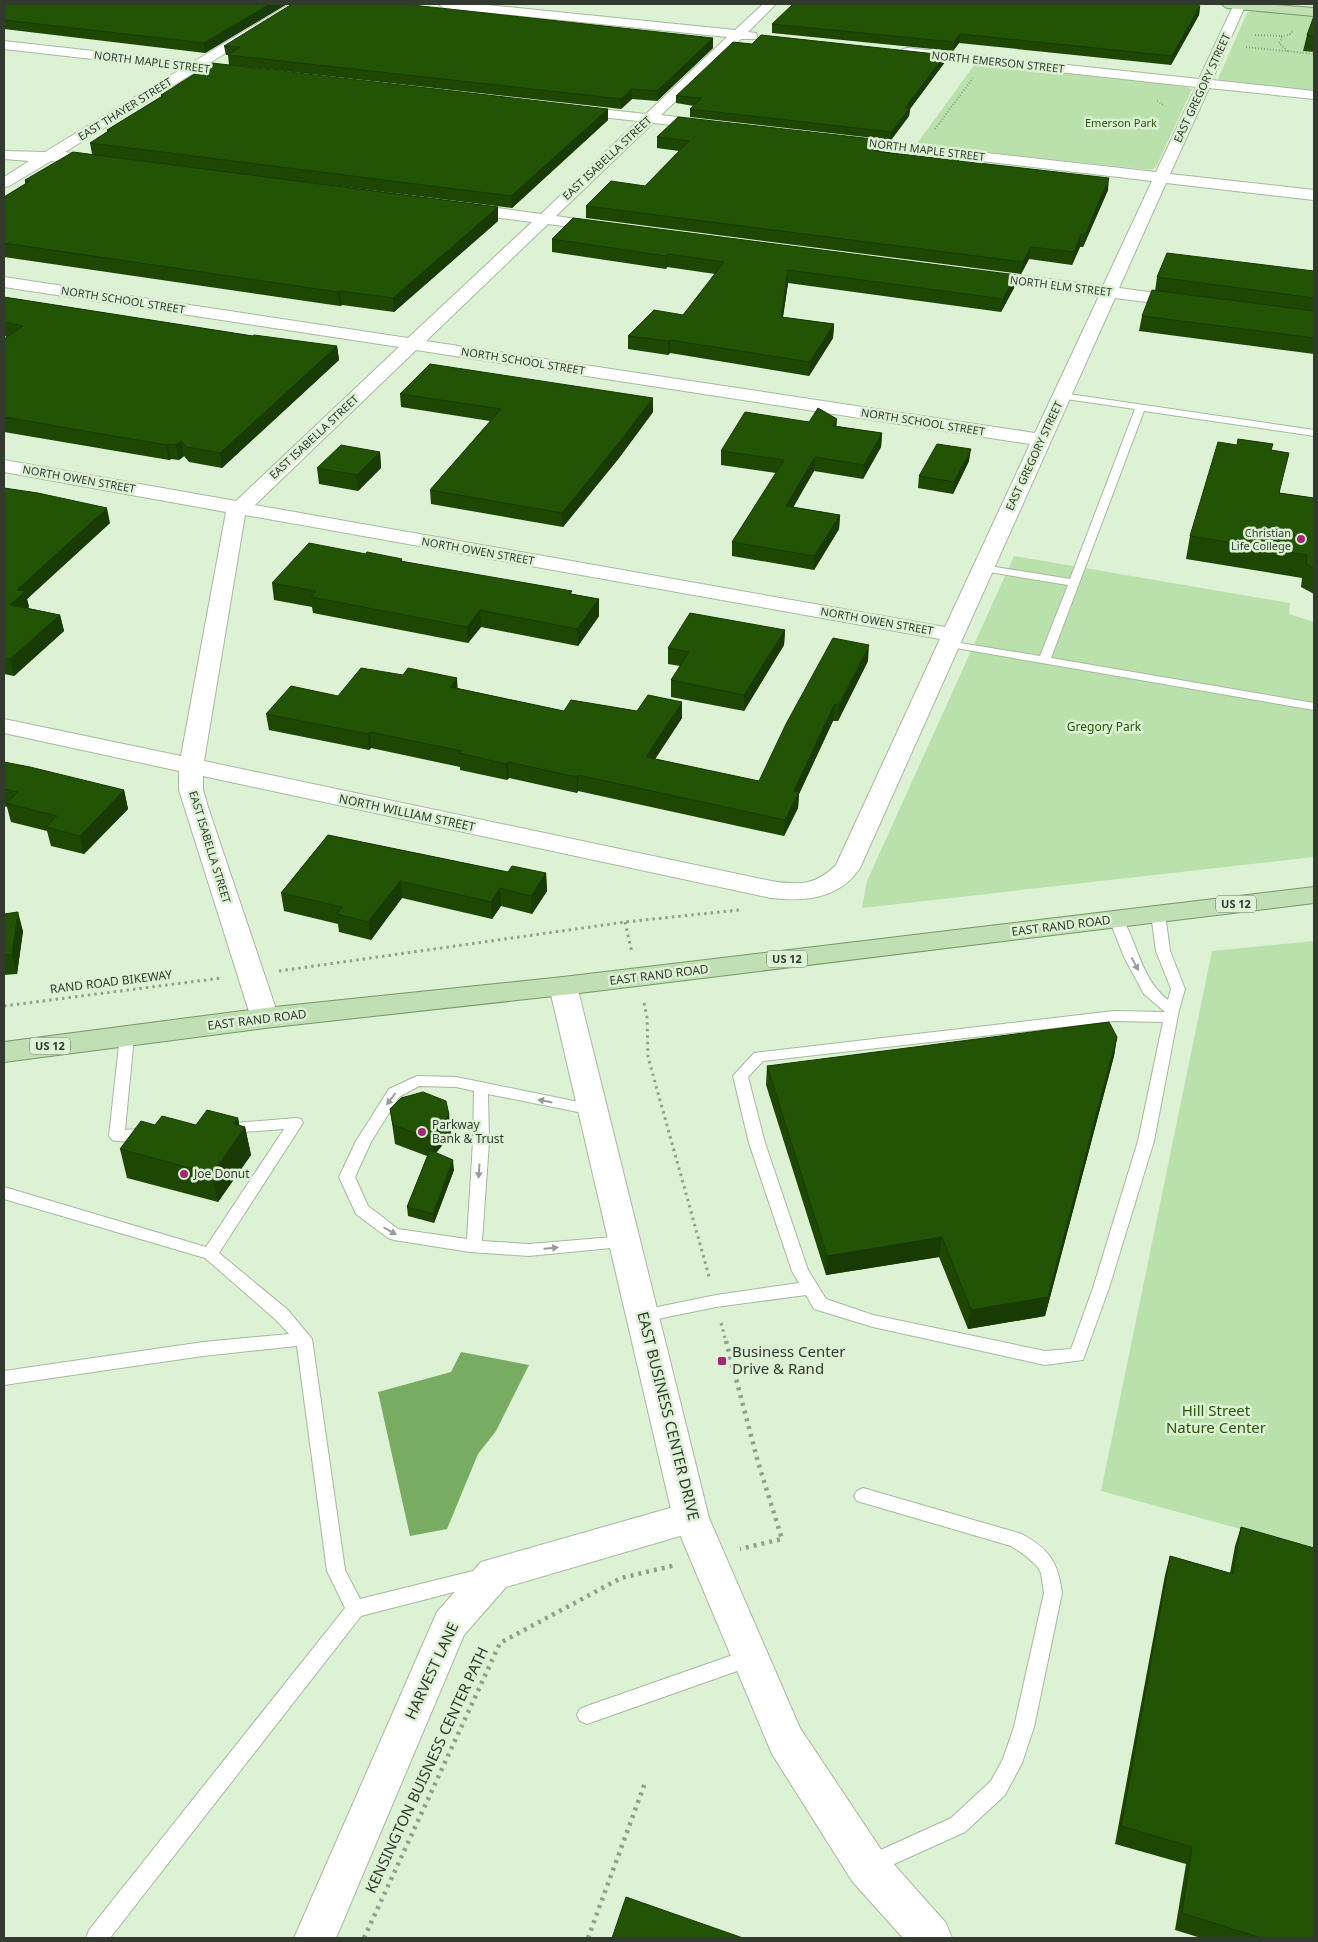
<svg xmlns="http://www.w3.org/2000/svg" width="1318" height="1942" viewBox="0 0 1318 1942" font-family="'Noto Sans',sans-serif">
  <style>
    .green { fill: #bae1ab }
    .water { fill: #78ac63 }
    .lines { fill: none; stroke-linecap: round; stroke-linejoin: round }
    .service-casing { stroke: #a5b99d; stroke-width: 2 }
    .minor-casing { stroke: #a5b99d; stroke-width: 2 }
    .tertiary-casing { stroke: #a5b99d; stroke-width: 2 }
    .primary-casing { stroke: #749866; stroke-width: 2 }
    .path-far2 { stroke: #91a08b; stroke-width: 2; stroke-dasharray: 1 2; stroke-linecap: butt }
    .path-far1 { stroke: #91a08b; stroke-width: 3; stroke-dasharray: 2.5 4; stroke-linecap: butt }
    .path { stroke: #91a08b; stroke-width: 4.5; stroke-dasharray: 3 5; stroke-linecap: butt }
    .service { fill: #fff; fill-rule: evenodd }
    .minor { fill: #fff; fill-rule: evenodd }
    .tertiary { fill: #fff; fill-rule: evenodd }
    .primary { fill: #c1dfb5; fill-rule: evenodd }
    .wall { fill: #1e4703 }
    .shaded-wall { fill: #183a03 }
    .building { fill: #235304; stroke: #183a03 }
    .oneway { fill: #989c97 }
    .poi-dot { fill: #a52676; stroke: #ddf2d4; stroke-width: 2 }
    .labels { text-anchor: middle; stroke-width: 5; stroke-linejoin: round; paint-order: stroke }
    .far-street-label { font-size: 11px; fill: #323a2f; stroke: #ddf2d4 }
    .far-park-label { font-size: 11px; fill: #265607; stroke: #ddf2d4 }
    .far-poi-label { font-size: 11px; fill: #323a2f; stroke: #ddf2d4; text-anchor: end }
    .shield { fill: #ddf2d4; stroke: #657160; stroke-width: 1 }
    .shield-label { font-size: 11px; font-weight: bold; fill: #323a2f }
    .park-label { font-size: 12px; fill: #265607; stroke: #ddf2d4 }
    .street-label { font-size: 12px; fill: #323a2f; stroke: #ddf2d4 }
    .poi-label { font-size: 12px; fill: #323a2f; stroke: #ddf2d4; text-anchor: start }
    .near-poi-label { font-size: 15px; fill: #323a2f; stroke: #ddf2d4; text-anchor: start }
    .near-park-label { font-size: 15px; fill: #265607; stroke: #ddf2d4 }
    .near-street-label { font-size: 15px; fill: #323a2f; stroke: #ddf2d4 }
  </style>
  <rect width="100%" height="100%" fill="#ddf2d4"/>
  <path class="green" d="M1252 11 1314 16 1303 51 1314 53V92L1229 83 1218 79 1247 13Z
    M975 64 1179 85 1192 89 1156 167 1151 170 916 145Z
    M1014 556 1290 603 1289 614 1314 622V857L862 908 867 881Z
    M1314 941V1549L1101 1491 1212 951Z"/>
  <path class="water" d="M461 1352 529 1365 496 1431 478 1454 447 1529 410 1536 378 1392 451 1372Z"/>
  <g class="lines">
    <defs>
      <path id="service" d="M1062 393 1314 430V436L1144 411 1051 658 1314 703V710L944 646 942 644 944 642 948 641 1040 656 1068 585 983 571 978 568 983 565 1070 579 1135 409 1059 398 1057 396Z
        M1158 910 1165 914 1170 951 1185 989 1179 1010 1154 1141 1109 1288 1083 1360 1045 1365 873 1327 814 1309 806 1295 716 1307 643 1322 637 1321 635 1316 637 1311 643 1310 716 1295 799 1283 792 1271 749 1143 733 1076 754 1053 1114 1011 1165 1012 1144 994 1124 957 1109 919 1116 915 1121 916C1138 944 1141 979 1168 1000L1171 989 1156 951 1151 914ZM1114 1021 1163 1022 1138 1141 1093 1288 1071 1349 1045 1351 873 1315 826 1299 808 1270 765 1143 748 1077 763 1061Z
        M127 1031 132 1033 134 1036 125 1130 149 1128 154 1129 157 1133 154 1137C143 1140 123 1143 112 1140L109 1136 120 1036 122 1033Z
        M417 1076 456 1077 598 1106 600 1110 598 1114 593 1115 488 1094 489 1142 482 1241 529 1244 625 1236 631 1238 633 1242 631 1246 529 1256 470 1252 394 1240 388 1238 356 1214 339 1177 356 1141 389 1089ZM419 1086 456 1087 474 1091 473 1142 467 1239 398 1229 368 1206 355 1177 371 1142 399 1097Z
        M296 1118 301 1119 303 1123 219 1253 288 1310 312 1339 345 1570 360 1599 481 1569 488 1571 490 1577 488 1583 481 1585 361 1616 110 1938H86L89 1930 345 1608 327 1571 297 1346 203 1356 4 1385V1371L203 1342 289 1334 276 1320 205 1258 4 1199V1187L206 1247 284 1129 228 1133 223 1132 221 1128 223 1124Z
        M863 1488 1022 1534C1050 1550 1058 1562 1062 1593L1034 1727 1022 1763 1005 1795 965 1832 870 1875 863 1872 860 1865 863 1858 951 1818 991 1781 1003 1759 1014 1727 1044 1593 1041 1573 1037 1566 1026 1556 1011 1546 857 1501 854 1496 857 1491Z
        M750 1649 757 1652 760 1658 757 1664 587 1724 580 1721 577 1715 580 1709 587 1706Z"/>
      <path id="minor" d="M290 4H304L208 64 246 69 248 72 246 75 241 76 197 71 65 152 107 159 109 162 107 165 102 166 51 161 9 186 4 187V177L29 161 4 159V151L45 152 181 69 4 49V41L193 62Z
        M438 4H477L735 30 763 4H776L748 32 756 33 757 36 756 39H741L661 115 710 121 715 122 717 125 715 128 710 129 653 123 556 216 611 224 613 227 611 230 605 232 548 224 426 341 1035 433 1099 296 977 280 971 279 969 275 971 271 977 270 1103 286 1152 181 845 145 840 144 838 141 840 138 845 137 1156 172 1196 87 903 55 901 52 903 49 908 48 1199 79 1234 4H1246L1212 80 1314 91V99L1209 88 1170 174 1314 190V200L1166 183 1119 288 1185 297 1191 298 1194 302 1191 306 1185 307 1115 298 860 868C839 899 805 902 771 898L203 776V790L209 810 279 1018 275 1025 265 1028 255 1025 251 1018 179 790V771L4 733V719L181 756 226 512 4 472V460L236 501 399 347 4 287V277L408 338 532 222 462 213 456 211 454 208 456 205 462 203 541 214 638 121 572 114 565 110 567 107 572 106 646 114 727 37 444 8ZM416 350 1030 444 945 627 255 505ZM245 515 940 639 836 865C815 886 799 885 771 881L204 761Z
        M691 1502 704 1507 709 1518 704 1529 506 1587 464 1635 336 1938H294L437 1612 481 1562Z"/>
      <path id="tertiary" d="M563 977 573 980 577 986 709 1518 800 1728 882 1851 946 1923 952 1938H903L852 1881 772 1754 673 1518 549 986 553 980Z"/>
      <path id="primary" d="M1221 4H1265L1314 8V16L1227 8Z
        M1314 887V903L563 995 265 1028 4 1062V1042L265 1008 563 977Z"/>
    </defs>
    <use href="#service" class="service-casing"/>
    <use href="#minor" class="minor-casing"/>
    <use href="#tertiary" class="tertiary-casing"/>
    <use href="#primary" class="primary-casing"/>
    <path class="path-far2" d="M1255 35 1281 36 1282 38 1279 43 1289 52
      M1281 36 1289 35 1293 31
      M1246 47 1314 54
      M1157 101 1165 106
      M935 129 973 78"/>
    <path class="path-far1" d="M625 922 632 953
      M279 971 625 922 739 910
      M644 1003 647 1017 648 1057 710 1280
      M4 1006 221 978
      M721 1323 726 1342"/>
    <path class="path" d="M726 1341 758 1462 782 1539 740 1549
      M364 1938 500 1643 621 1578 676 1565
      M588 1938 645 1783"/>
    <use href="#service" class="service"/>
    <use href="#minor" class="minor"/>
    <use href="#tertiary" class="tertiary"/>
    <use href="#primary" class="primary"/>
  </g>
  <path class="wall" d="M4 4H287L205 53 4 29Z
    M1200 6 1199 15 1171 65 959 43 953 51 772 33V24Z
    M1314 16V52L1303 51 1307 35Z
    M713 38V48L657 101 632 99 621 109 229 65 228 55H226L224 46Z
    M945 62 910 109 909 116 891 140 690 117V109L694 106 676 103V96Z
    M161 95 608 109V120L512 208 298 181 498 207V221L394 312 342 305 340 306 4 257V197L25 184V180L92 154 90 143 107 132V130L161 97Z
    M657 137 882 140 881 151 1108 190 1083 247H1080L1072 265 1029 259 1021 274 586 218V206L645 186 679 151 657 148Z
    M552 239 1014 288 1001 312 788 283 783 317 834 324 833 338 809 376 670 353 668 355 628 349V336L683 315 715 274 667 267 666 269 552 252Z
    M1314 271V354L1139 331 1142 316 1155 291 1157 277Z
    M4 297 253 336 337 346 339 360 222 468 189 462 184 456 179 460 171 459 169 460 4 432V339L7 337 4 336Z
    M400 394 653 412 619 458 563 527 431 504 430 490 490 421 401 407Z
    M836 426 882 433 881 447 863 479 814 471 793 507 840 515 839 529 814 570 732 556V542L776 473 721 465V451Z
    M1272 450 1280 493 1314 498V594L1301 587 1302 578 1186 559 1190 536Z
    M380 452 381 468 358 491 319 484 317 468Z
    M969 461 953 494 918 488 919 476Z
    M4 488 110 523 27 599 29 607 28 608 60 615 64 631 14 676 4 674Z
    M366 554 402 559V561L599 599V616L578 646 481 627 468 643 313 613 312 607 274 600 272 583Z
    M785 630 784 645 744 711 671 697V680L680 666 668 664V648Z
    M868 661 838 721H833L799 794 798 808 784 836 578 791 577 793 509 778 507 780 460 770V767L371 748 369 750 269 730 266 714 338 696 457 688 564 711H637L682 718 655 759 759 781Z
    M4 762 124 790 128 809 84 854 51 846 47 831 11 822 7 807 4 806Z
    M328 835 508 872 546 873 547 891 532 914 501 906 492 919 402 898 371 940 339 932 338 924 284 911 281 893Z
    M4 914 23 931 17 974 4 975Z
    M1117 1037 1114 1056 1045 1316 968 1329 939 1257 826 1275 766 1085 767 1066Z
    M390 1109 449 1115 451 1135 436 1153 454 1170 434 1223 408 1216 407 1207 427 1156 395 1144Z
    M238 1118 239 1125 245 1127 251 1155 218 1202 127 1178 120 1149 155 1125H196Z
    M1241 1527 1314 1938H1201L1175 1930 1186 1864 1115 1844 1165 1575 1170 1556 1230 1573 1235 1546Z"/>
  <path class="shaded-wall" d="M270 4H287L205 53 204 43Z
    M1200 6 1199 15 1171 65 1172 56Z
    M960 34 959 43 953 51 954 42Z
    M713 38V48L657 101V91Z
    M945 55V62L910 109 909 116 891 140V132L905 108Z
    M632 89V99L621 109V99Z
    M608 109V120L512 208 511 196Z
    M882 140 881 152 874 151Z
    M1109 178 1108 190 1083 247 1085 235Z
    M498 207V221L394 312 393 298Z
    M1081 234 1080 247 1072 265 1074 252Z
    M1031 247 1029 259 1021 274 1023 262Z
    M667 254V267L666 269V256Z
    M788 270V283L781 330V317Z
    M1016 275 1014 288 1001 312 1003 299Z
    M340 291 342 305 340 306 338 292Z
    M834 324 833 338 809 376 810 362Z
    M670 340V353L668 355V341Z
    M337 346 339 360 222 468 220 453Z
    M653 398V412L619 458 563 527 562 513Z
    M837 419 836 433 833 426Z
    M882 433 881 447 863 479 864 465Z
    M181 441 184 456 179 460 176 445Z
    M168 444 171 459 169 460 166 445Z
    M971 449 969 461 953 494 954 482Z
    M380 452 381 468 358 491 357 475Z
    M815 457 814 471 786 520V506Z
    M107 508 110 523 27 599 29 607 14 621 10 605 17 590Z
    M840 515 839 529 814 570V556Z
    M599 599V616L578 646 577 629Z
    M480 610 481 627 468 643 467 627Z
    M60 615 64 631 14 676 10 659Z
    M785 630 784 645 744 711V695Z
    M869 645 868 661 838 721 839 705Z
    M457 678 458 694 450 687Z
    M682 702V718L646 773V757Z
    M834 705 833 721 799 794 798 808 784 836 785 820 794 791Z
    M370 732 371 748 369 750 368 734Z
    M508 762 509 778 507 780 506 764Z
    M578 775V791L577 793V777Z
    M124 790 128 809 84 854 80 836Z
    M546 873 547 891 532 914 531 896Z
    M400 881 402 898 371 940 368 922Z
    M500 888 501 906 492 919 491 902Z
    M18 912 23 931 17 974 12 955Z
    M1117 1037 1114 1056 1045 1316 968 1329 971 1310Z
    M449 1115 451 1135 432 1157 430 1138Z
    M238 1118 241 1133 245 1127 251 1155 218 1202 212 1174 234 1124Z
    M453 1160 454 1170 434 1223 433 1214Z
    M942 1237 939 1257 826 1275 827 1256Z"/>
  <path class="building" d="M4 4H270L204 43 4 20Z
    M292 4H403L713 38 657 91 632 89 621 99 228 55 240 47 224 46Z
    M793 4H1197L1196 5 1200 6 1172 56 960 34 954 42 772 24Z
    M1314 16V36L1307 35Z
    M761 35 945 55 905 108H910L891 132 690 109 702 98 676 96 733 42 752 44Z
    M212 63 608 109 511 196 90 143 110 130H107L164 95H161Z
    M678 117 882 140 874 151 1109 178 1085 235 1081 234 1074 252 1031 247 1023 262 586 206 611 181 645 186 689 141 657 137Z
    M73 152 498 207 393 298 340 291 338 292 4 243V197L30 181 25 180Z
    M573 218 1016 275 1003 299 788 270 781 317 834 324 810 362 670 340 668 341 628 336 654 310 683 315 724 262 667 254 666 256 552 239Z
    M1167 253 1314 271V298L1157 277Z
    M1152 290 1314 311V338L1142 316Z
    M4 297 253 336 254 335 337 346 220 453 187 447 181 441 176 445 168 444 166 445 4 417V339L23 326 4 322Z
    M430 364 653 398 618 444 562 513 430 490 501 409 400 394Z
    M818 408 837 419 833 426 882 433 864 465 815 457 786 506 840 515 814 556 732 542 784 460 721 451 745 412 809 422Z
    M1238 439 1273 444 1271 450 1289 453 1279 493 1314 498V568L1306 564 1307 555 1190 536 1218 442 1237 445Z
    M937 444 971 449 954 482 919 476Z
    M341 445 380 452 357 475 317 468Z
    M4 488 38 493 107 508 17 590 26 591 10 605 60 615 10 659 4 658Z
    M309 543 366 554 367 552 402 559 400 561 572 591 570 594 599 599 577 629 480 610 467 627 311 597 316 591 272 583Z
    M690 613 785 630 744 695 671 680 689 652 668 648Z
    M833 638 869 645 839 705H834L794 791 799 792 785 820 578 775 577 777 508 762 506 764 459 753 461 751 370 732 368 734 266 714 291 686 338 696 361 668 403 675 408 668 457 678 450 687 564 711 571 700 637 711 648 695 682 702 646 757 759 781 786 724Z
    M4 762 30 767 124 790 80 836 46 827 57 816 6 803 18 792 4 789Z
    M328 835 508 872 512 866 546 873 531 896 500 888 491 902 400 881 368 922 337 914 342 907 281 893Z
    M18 912 12 955H4V914Z
    M1109 1022 1117 1037 1048 1297 971 1310 942 1237 827 1256 767 1066Z
    M423 1092 446 1101 449 1115 430 1138 393 1125 390 1109 401 1098Z
    M207 1110 238 1118 234 1124 245 1127 212 1174 120 1149 141 1121 155 1125 162 1116 196 1125Z
    M430 1150 453 1160 433 1214 407 1207Z
    M1241 1527 1314 1548V1938H1261L1182 1913 1192 1847 1121 1826 1170 1556 1233 1574Z
    M626 1897 743 1938H612Z"/>
  <defs><path id="oneway-solid" d="M-6-.8H1V-3.2L6.5 0L1 3.2V.8H-6Z" transform="scale(1.25)"/></defs>
  <g class="oneway">
    <use href="#oneway-solid" transform="translate(1135 964) rotate(62)"/>
    <use href="#oneway-solid" transform="translate(391 1099) rotate(127)"/>
    <use href="#oneway-solid" transform="translate(545 1101) rotate(-169)"/>
    <use href="#oneway-solid" transform="translate(479 1171) rotate(94)"/>
    <use href="#oneway-solid" transform="translate(390 1231) rotate(30)"/>
    <use href="#oneway-solid" transform="translate(551 1248) rotate(-5)"/>
  </g>
  <g class="poi-dot">
    <circle cx="1301" cy="539" r="5"/>
    <circle cx="422" cy="1132" r="5"/>
    <circle cx="184" cy="1174" r="5"/>
    <rect x="717" y="1356" width="10" height="10" rx="2.5"/>
  </g>
  <g class="labels">
    <g class="far-street-label">
      <text transform="translate(152 62) rotate(7)" y="4">NORTH MAPLE STREET</text>
      <text transform="translate(998 62) rotate(6)" y="4">NORTH EMERSON STREET</text>
      <text transform="translate(1202 88) rotate(-65)" y="4">EAST GREGORY STREET</text>
      <text transform="translate(125 109) rotate(-32)" y="4">EAST THAYER STREET</text>
      <text transform="translate(927 150) rotate(7)" y="4">NORTH MAPLE STREET</text>
      <text transform="translate(607 158) rotate(-43)" y="4">EAST ISABELLA STREET</text>
      <text transform="translate(1061 286) rotate(7)" y="4">NORTH ELM STREET</text>
      <text transform="translate(123 300) rotate(9)" y="4">NORTH SCHOOL STREET</text>
      <text transform="translate(523 361) rotate(9)" y="4">NORTH SCHOOL STREET</text>
      <text transform="translate(923 422) rotate(9)" y="4">NORTH SCHOOL STREET</text>
      <text transform="translate(314 437) rotate(-43)" y="4">EAST ISABELLA STREET</text>
      <text transform="translate(1034 456) rotate(-65)" y="4">EAST GREGORY STREET</text>
      <text transform="translate(79 479) rotate(10)" y="4">NORTH OWEN STREET</text>
      <text transform="translate(478 551) rotate(10)" y="4">NORTH OWEN STREET</text>
      <text transform="translate(877 621) rotate(10)" y="4">NORTH OWEN STREET</text>
      <text transform="translate(210 847) rotate(73)" y="4">EAST ISABELLA STREET</text>
    </g>
    <g class="far-park-label">
      <text x="1121" y="127">Emerson Park</text>
    </g>
    <g class="far-poi-label">
      <text x="1291" y="537">Christian<tspan x="1291" dy="13">Life College</tspan></text>
    </g>
    <g class="shield">
      <rect x="1216" y="895.5" width="40" height="17" rx="4"/>
      <rect x="767" y="950.5" width="40" height="17" rx="4"/>
      <rect x="30" y="1037.5" width="40" height="17" rx="4"/>
    </g>
    <g class="shield-label">
      <text x="1236" y="908">US 12</text>
      <text x="787" y="963">US 12</text>
      <text x="50" y="1050">US 12</text>
    </g>
    <g class="park-label">
      <text x="1104" y="731">Gregory Park</text>
    </g>
    <g class="street-label">
      <text transform="translate(407 813) rotate(12)" y="4">NORTH WILLIAM STREET</text>
      <text transform="translate(1061 926) rotate(-7)" y="4">EAST RAND ROAD</text>
      <text transform="translate(659 975) rotate(-7)" y="4">EAST RAND ROAD</text>
      <text transform="translate(111 982) rotate(-7)" y="4">RAND ROAD BIKEWAY</text>
      <text transform="translate(257 1020) rotate(-7)" y="4">EAST RAND ROAD</text>
    </g>
    <g class="poi-label">
      <text x="432" y="1129">Parkway<tspan x="432" dy="14">Bank &amp; Trust</tspan></text>
      <text x="194" y="1178">Joe Donut</text>
    </g>
    <g class="near-poi-label">
      <text x="732" y="1357">Business Center<tspan x="732" dy="17">Drive &amp; Rand</tspan></text>
    </g>
    <g class="near-park-label">
      <text x="1216" y="1416">Hill Street<tspan x="1216" dy="17">Nature Center</tspan></text>
    </g>
    <g class="near-street-label">
      <text transform="translate(668 1416) rotate(76)" y="5">EAST BUSINESS CENTER DRIVE</text>
      <text transform="translate(432 1671) rotate(-65)" y="5">HARVEST LANE</text>
      <text transform="translate(427 1770) rotate(-65)" y="5">KENSINGTON BUISNESS CENTER PATH</text>
    </g>
  </g>
  <rect width="1318" height="1942" fill="none" stroke="#323a2f" stroke-width="10"/>
</svg>
